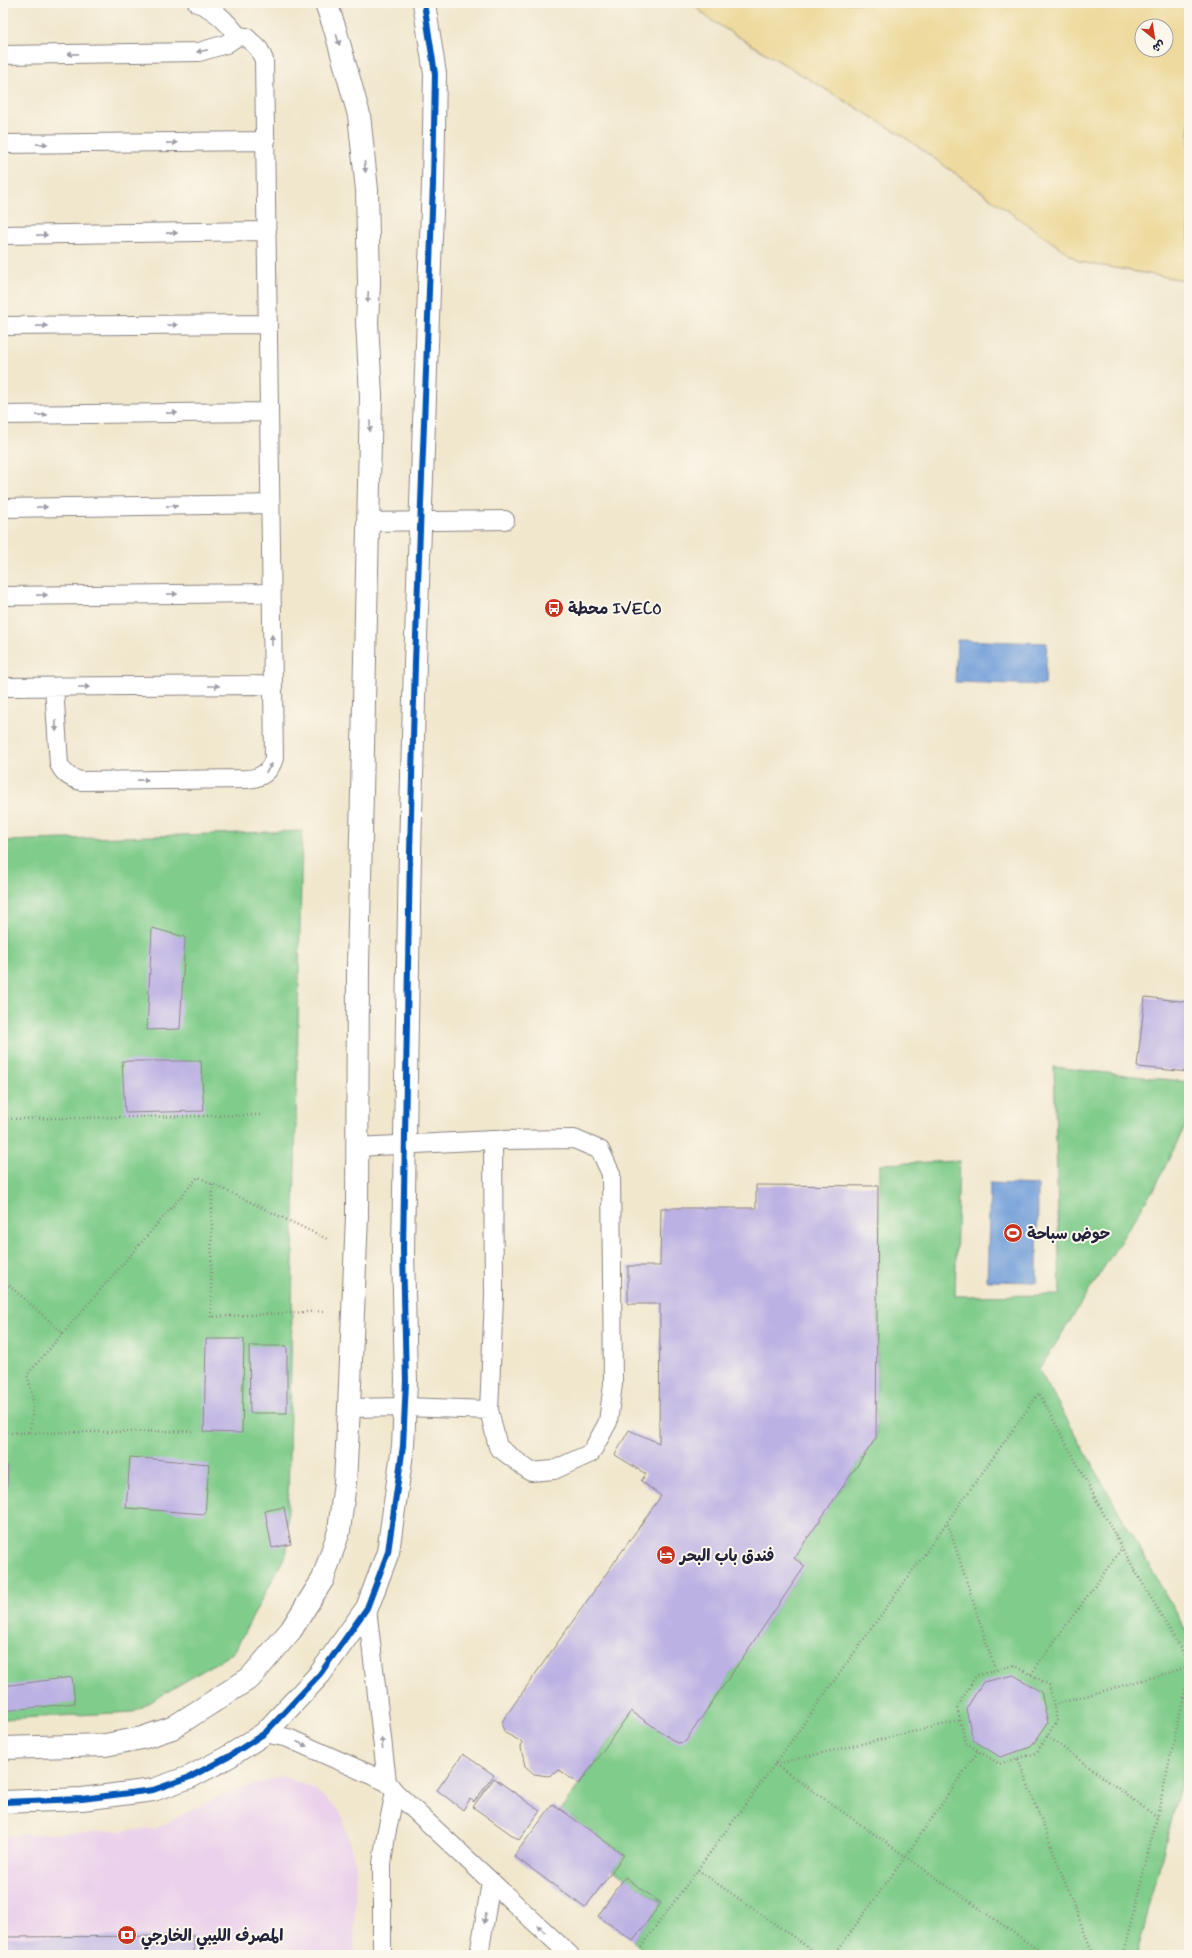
<svg xmlns="http://www.w3.org/2000/svg" width="1192" height="1958" viewBox="0 0 1192 1958" font-family="Mynerve,'Playpen Sans Arabic',sans-serif">
  <style>
    .built { fill: #ebd1eb }
    .green { fill: #80cc8a; stroke: #517762 }
    .sand { fill: #eeda9e; stroke: #887e6c; fill-rule: evenodd }
    .water { fill: #719ed9; stroke: #4a608a }
    .building { fill: #bcb1e3 }
    .lines { fill: none; stroke-linecap: round; stroke-linejoin: round }
    .lane-casing { stroke: #8a8484; stroke-width: 20 }
    .street-casing { stroke: #8a8484; stroke-width: 24 }
    .path { stroke: #8a8484; stroke-width: 2.5; stroke-dasharray: 1 3; stroke-linecap: butt }
    .lane { stroke: #fff; stroke-width: 18 }
    .street { stroke: #fff; stroke-width: 22 }
    .cycleway-casing { stroke: #fbf7ec; stroke-width: 8 }
    .cycleway { stroke: #0057b8; stroke-width: 6 }
    .oneway { fill: #9c9ca7 }
    .labels { text-anchor: middle; stroke-width: 4; stroke-linejoin: round; paint-order: stroke }
    .poi-label { font-size: 16px; font-weight: bold; fill: #22223b; stroke: #fbf7ec; text-anchor: start }
  </style>
  <rect width="100%" height="100%" fill="#fbf7ec"/>
  <filter id="ink" filterUnits="userSpaceOnUse"><feTurbulence type="fractalNoise" baseFrequency=".025" numOctaves="2"/><feDisplacementMap in="SourceGraphic" scale="8" xChannelSelector="R" yChannelSelector="G"/><feConvolveMatrix kernelMatrix="1 2 1 2 8 2 1 2 1" color-interpolation-filters="sRGB"/></filter>
  <filter id="wash" filterUnits="userSpaceOnUse"><feTurbulence type="fractalNoise" baseFrequency=".012" numOctaves="4" result="noise"/><feDisplacementMap in="SourceGraphic" scale="16" xChannelSelector="R" yChannelSelector="G"/><feGaussianBlur stdDeviation="0.9" result="paint"/><feColorMatrix in="noise" values="0 0 0 0 0 0 0 0 0 0 0 0 0 0 0 0 0 1.4 0 .05"/><feComposite in="paint" operator="in"/></filter>
  <g filter="url(#wash)">
    <rect width="100%" height="100%" fill="#f1e7cd"/>
    <path class="built" d="M281 1776 315 1789 341 1813 356 1865 354 1955H3V1836L154 1829 223 1795Z"/>
    <path class="green" d="M302 831 287 1552 234 1652 134 1712 3 1719V841Z
      M1054 1067 1189 1082V1118L1156 1185 1039 1370 1189 1636V1751L1137 1955H647L633 1941 661 1902 613 1870 624 1855 561 1810 631 1711 685 1741 805 1566 794 1558 876 1438 880 1164 959 1161 955 1296 1060 1295Z"/>
    <path class="sand" d="M692 3H1189V281L1080 262 900 134 709 19ZM1142 26H1166V50H1142Z"/>
    <path class="water" d="M957 640 1047 643 1045 685 955 682Z
      M990 1183 1038 1185 1037 1282 987 1281Z"/>
    <g id="blocks">
      <path class="building" d="M152 928 185 937 180 1029 147 1030Z
        M1145 997 1189 1002V1072L1137 1067Z
        M3 1060H5V1114H3Z
        M122 1061H201L204 1111 125 1113Z
        M756 1185 878 1186 876 1438 794 1558 805 1566 685 1742 677 1743 631 1711 579 1784 559 1770 556 1773 548 1776 534 1774 525 1766 521 1748 522 1742 505 1733 502 1726 503 1720 661 1496 641 1481 646 1474 615 1455 629 1430 659 1443 660 1304H628V1266H660L661 1208H756Z
        M206 1339H244L242 1433 204 1432Z
        M249 1346H287V1413H250Z
        M130 1457 209 1464 205 1514 126 1508Z
        M3 1466H8L5 1516H3Z
        M284 1507 291 1544 272 1548 265 1511Z
        M1014 1675 1041 1692 1048 1723 1031 1747 1000 1757 973 1740 966 1709 983 1682Z
        M72 1677 75 1703 3 1711V1686Z
        M463 1754 494 1775 474 1802 470 1799 463 1810 437 1790Z
        M494 1778 540 1811 519 1840 473 1807Z
        M553 1804 624 1855 585 1908 514 1856Z
        M625 1877 661 1903 633 1941 598 1916Z
        M194 1936V1955H3V1937Z"/>
    </g>
  </g>
  <g filter="url(#ink)">
    <use href="#blocks" fill-opacity="0" stroke="#8a8484" stroke-width="1"/>
    <g class="lines">
      <defs>
        <path id="lane" d="M197 3C214 8 227 22 238 36
          M3 55 199 52 226 44 238 36 246 37 259 49 264 60 274 758C270 772 262 778 247 779L81 781C70 778 64 774 59 764L54 687
          M3 144 266 141
          M3 235 267 231
          M3 326 268 324
          M3 415 269 412
          M3 508 270 504
          M368 522 505 520
          M3 596 271 593
          M3 687 272 685
          M357 1147 493 1140 574 1139 600 1150 611 1174 613 1384 608 1422 591 1453 554 1470 531 1472 498 1447 489 1410 494 1298 493 1140
          M349 1408 405 1407 489 1410
          M367 1608 387 1782
          M265 1733 288 1738 387 1782 395 1792 570 1955
          M382 1955V1864L386 1835 395 1792
          M479 1955 491 1882"/>
        <path id="street" d="M3 1748 105 1745 142 1738 172 1728 250 1678 291 1630 323 1579 339 1531 345 1482 349 1408 357 1216 358 967 371 396 367 322 369 284 367 190 359 115 335 29 326 3
          M3 1802 82 1799 153 1790 190 1777 228 1757 265 1733 320 1674 367 1608 388 1552 403 1446 406 1381 403 1250 410 852 415 663 433 184 435 74 424 3"/>
      </defs>
      <use href="#lane" class="lane-casing"/>
      <use href="#street" class="street-casing"/>
      <path class="path" d="M3 1119 260 1115
        M212 1184 211 1317 325 1311
        M3 1280 63 1333 198 1177 327 1239
        M29 1432C35 1408 34 1398 27 1375L63 1333
        M3 1433 192 1431
        M948 1524 995 1669
        M1014 1665 1049 1685 1057 1721 1036 1753 999 1764 966 1743 957 1708 976 1676Z
        M1031 1674 1122 1548
        M1053 1705 1189 1667
        M1047 1736 1157 1817
        M1018 1759 1093 1955
        M775 1764 1045 1955
        M775 1764 959 1721
        M698 1870 819 1955
        M641 1947 775 1764 1039 1393 1122 1548 1189 1663
        M834 1955 906 1856 978 1751
        M1123 1955 1157 1817 1189 1673"/>
      <use href="#lane" class="lane"/>
      <use href="#street" class="street"/>
      <defs>
        <path id="cycleway" d="M3 1802 82 1799 153 1790 190 1777 228 1757 265 1733 320 1674 367 1608 388 1552 403 1446 406 1381 403 1250 410 852 415 663 433 184 435 74 424 3"/>
      </defs>
      <use href="#cycleway" class="cycleway-casing"/>
      <use href="#cycleway" class="cycleway"/>
    </g>
    <defs><path id="oneway-solid" d="M-6-.8H1V-3.2L6.5 0L1 3.2V.8H-6Z"/></defs>
    <g class="oneway">
      <use href="#oneway-solid" transform="translate(338 40) rotate(73)"/>
      <use href="#oneway-solid" transform="translate(202 51) rotate(169)"/>
      <use href="#oneway-solid" transform="translate(73 54) rotate(179)"/>
      <use href="#oneway-solid" transform="translate(172 143) rotate(-1)"/>
      <use href="#oneway-solid" transform="translate(42 144) rotate(-1)"/>
      <use href="#oneway-solid" transform="translate(365 167) rotate(84)"/>
      <use href="#oneway-solid" transform="translate(172 233) rotate(-1)"/>
      <use href="#oneway-solid" transform="translate(42 235) rotate(-1)"/>
      <use href="#oneway-solid" transform="translate(368 297) rotate(93)"/>
      <use href="#oneway-solid" transform="translate(172 325) rotate(-1)"/>
      <use href="#oneway-solid" transform="translate(42 326) rotate(-1)"/>
      <use href="#oneway-solid" transform="translate(172 413) rotate(-1)"/>
      <use href="#oneway-solid" transform="translate(42 415) rotate(-1)"/>
      <use href="#oneway-solid" transform="translate(370 426) rotate(91)"/>
      <use href="#oneway-solid" transform="translate(172 506) rotate(-1)"/>
      <use href="#oneway-solid" transform="translate(42 507) rotate(-1)"/>
      <use href="#oneway-solid" transform="translate(172 594) rotate(-1)"/>
      <use href="#oneway-solid" transform="translate(42 595) rotate(-1)"/>
      <use href="#oneway-solid" transform="translate(272 640) rotate(-91)"/>
      <use href="#oneway-solid" transform="translate(214 686)"/>
      <use href="#oneway-solid" transform="translate(84 687)"/>
      <use href="#oneway-solid" transform="translate(56 726) rotate(88)"/>
      <use href="#oneway-solid" transform="translate(269 768) rotate(-55)"/>
      <use href="#oneway-solid" transform="translate(143 780) rotate(-1)"/>
      <use href="#oneway-solid" transform="translate(382 1743) rotate(-96)"/>
      <use href="#oneway-solid" transform="translate(302 1744) rotate(24)"/>
      <use href="#oneway-solid" transform="translate(485 1918) rotate(99)"/>
      <use href="#oneway-solid" transform="translate(541 1929) rotate(-137)"/>
    </g>
  </g>
  <defs>
    <symbol id="bus-disc" viewBox="-11 -11 22 22"><circle r="9.5" fill="#c8321e" stroke="#fbf7ec"/><path d="M-5-6H5V4H4V6H2V4H-2V6H-4V4H-5ZM-3.5-4V0h7V-4ZM-3.5 1.2v1.5H-2V1.2ZM2 1.2v1.5H3.5V1.2Z" fill="#fff"/></symbol>
    <symbol id="stadium-disc" viewBox="-11 -11 22 22"><circle r="9.5" fill="#c8321e" stroke="#fbf7ec"/><path d="M0-5a6.5 5 0 1 0 0 10a6.5 5 0 1 0 0-10ZM-3.5-1.8h7v3.6h-7Z" fill="#fff"/></symbol>
    <symbol id="hotel-disc" viewBox="-11 -11 22 22"><circle r="9.5" fill="#c8321e" stroke="#fbf7ec"/><path d="M-6-4.5h1.5V1H6V5H4.5V3h-9V5H-6ZM-4 0a1.8 1.8 0 1 1 3.6 0ZM.5 0V-2.5h3Q6-2.5 6 0Z" fill="#fff"/></symbol>
    <symbol id="bank-disc" viewBox="-11 -11 22 22"><circle r="9.5" fill="#c8321e" stroke="#fbf7ec"/><path d="M-6-4H6V4H-6ZM0-2.3a2.3 2.3 0 1 0 0 4.6a2.3 2.3 0 1 0 0-4.6Z" fill="#fff"/></symbol>
  </defs>
  <g fill-rule="evenodd">
    <use href="#bus-disc" x="543" y="597" width="22" height="22"/>
    <use href="#stadium-disc" x="1002" y="1222" width="22" height="22"/>
    <use href="#hotel-disc" x="655" y="1544" width="22" height="22"/>
    <use href="#bank-disc" x="116" y="1924" width="22" height="22"/>
  </g>
  <g class="labels">
    <g class="poi-label">
      <text x="568" y="614">محطة IVECO</text>
      <text x="1027" y="1239">حوض سباحة</text>
      <text x="680" y="1561">فندق باب البحر</text>
      <text x="141" y="1941">المصرف الليبي الخارجي</text>
    </g>
  </g>
  <rect width="1192" height="1958" fill="none" stroke="#fbf7ec" stroke-width="16"/>
  <g transform="translate(1154 38) rotate(150)"><circle r="19" fill="#fbf7ec" stroke="#a4a2a5"/>
  <path d="M0-3L7 15L0 10L-7 15Z" fill="#c8321e"/>
  <text y="-6" font-size="11" font-weight="bold" text-anchor="middle" fill="#22223b">ش</text>
  </g>
</svg>
